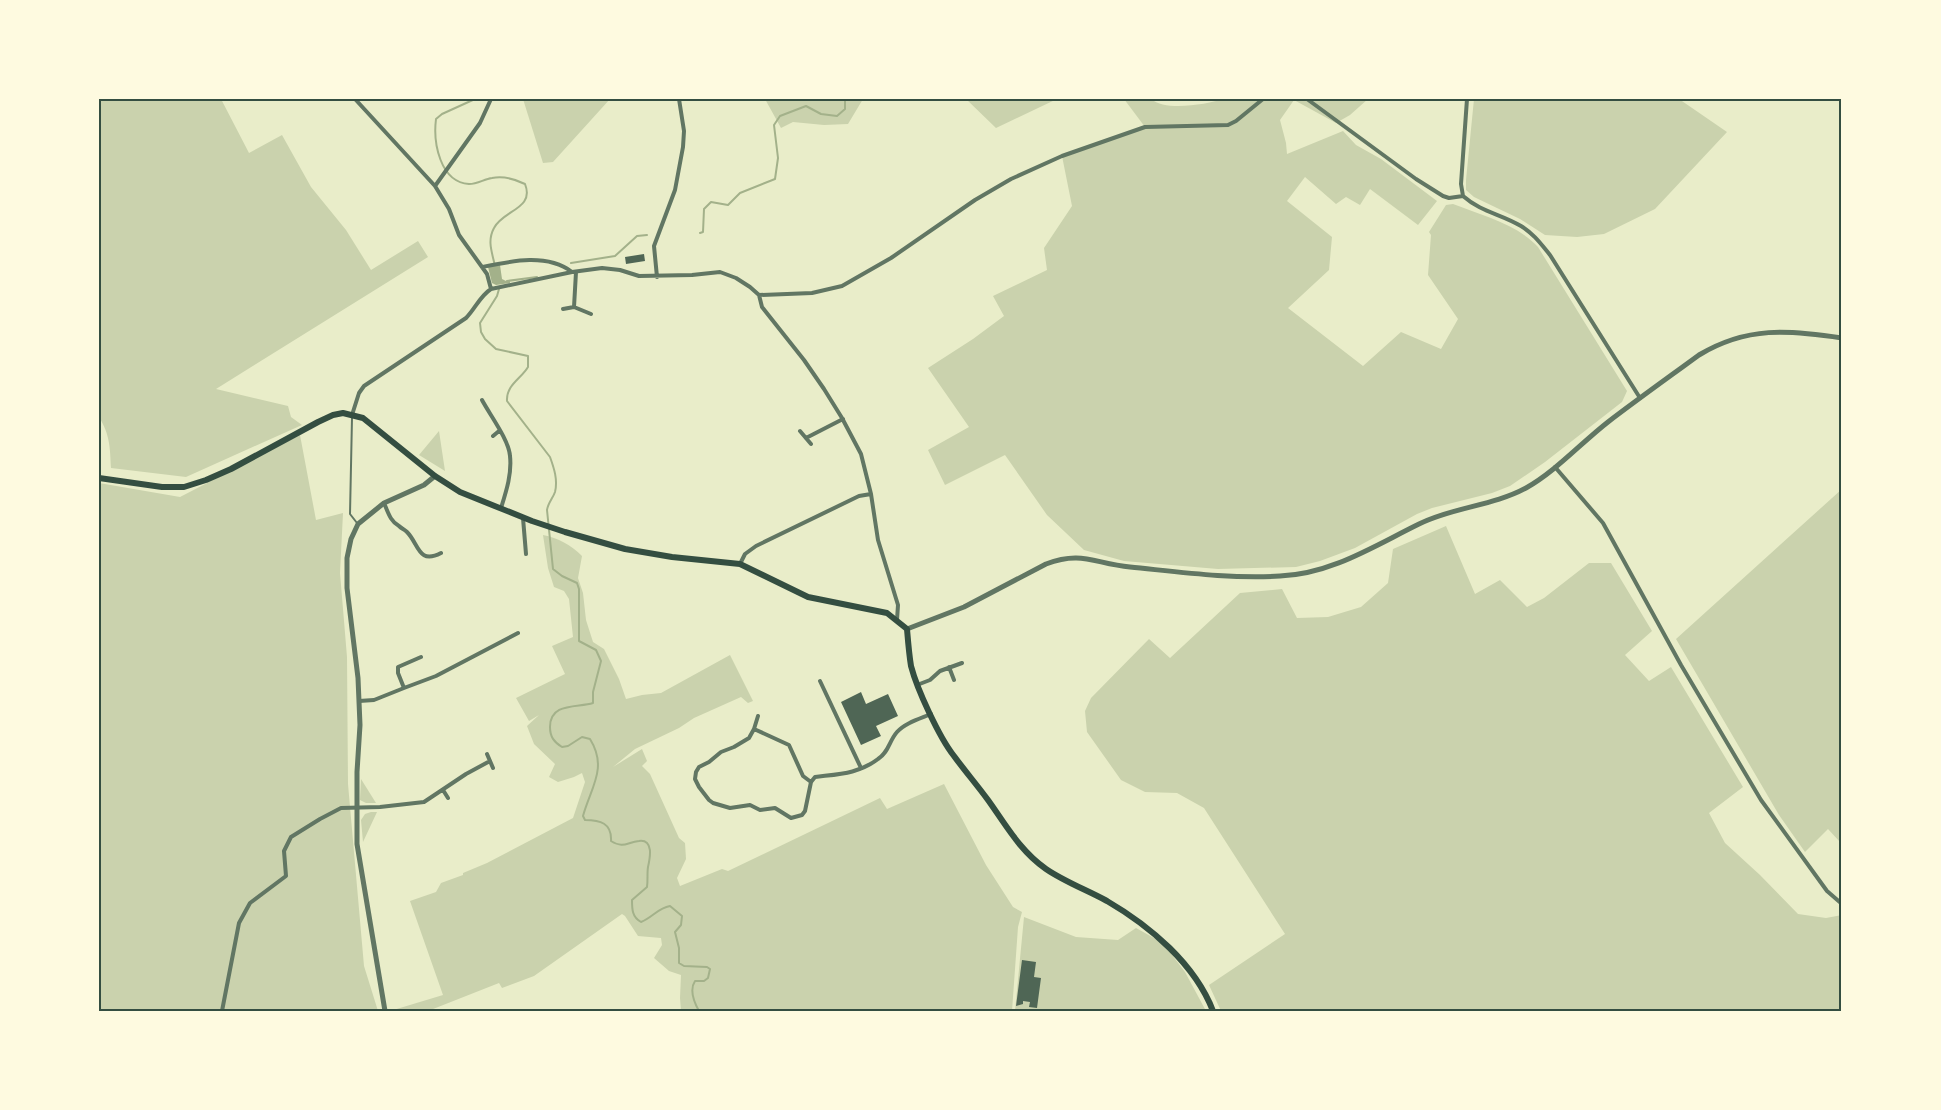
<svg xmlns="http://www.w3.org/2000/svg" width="1941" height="1110" viewBox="0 0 1941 1110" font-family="Rubik,sans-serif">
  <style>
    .green { fill: #cad2ad }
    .water { fill: #a3b18a }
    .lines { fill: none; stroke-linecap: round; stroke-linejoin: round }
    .stream { stroke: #a3b18a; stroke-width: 2 }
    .building { fill: #4f6655 }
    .service { stroke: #617663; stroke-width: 2 }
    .minor { stroke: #617663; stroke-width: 4 }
    .tertiary { stroke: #617663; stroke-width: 5 }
    .secondary { stroke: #344e41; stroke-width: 6 }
    .neatline { fill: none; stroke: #344e41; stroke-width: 2 }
  </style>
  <rect width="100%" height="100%" fill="#e9edc9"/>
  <path class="green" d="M99 99H221L249 153 282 135 311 187 346 230 371 270 418 241 428 257 216 389 288 406 291 417 302 425 186 477 111 468C110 447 110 435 99 417Z
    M523 99H610L553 162 543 163Z
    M765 99H863L848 124 824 125 793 122 781 128Z
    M966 99H1057L996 128Z
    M1124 99H1151C1166 112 1207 104 1224 99H1368L1350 115 1336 123 1294 100 1280 120 1286 143 1287 154 1343 131 1356 145 1381 159 1437 201 1418 225 1370 189 1360 205 1346 197 1336 204 1305 177 1287 201 1332 237 1329 270 1288 308 1363 366 1401 332 1441 349 1458 319 1428 275 1431 235 1429 232 1446 205 1453 204C1481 215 1517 224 1538 247L1627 391 1622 402 1545 462 1510 486 1492 493 1432 508 1417 514 1355 548 1320 561 1296 567 1218 569 1124 561 1084 550 1047 515 1005 455 945 485 928 450 969 427 928 368 973 339 1004 316 993 296 1047 270 1044 248 1072 206 1062 156 1145 127Z
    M1474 99H1679L1727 132 1655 209 1604 234 1577 237 1545 235 1520 219 1474 197 1466 190V180Z
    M439 431 445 471 419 455Z
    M300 435 316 520 343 513 340 573 347 657 348 784 364 966 378 1011H99V483L180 497Z
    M1842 489V841L1840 842 1828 829 1805 852 1779 815 1676 639Z
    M1446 526 1475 594 1500 580 1527 607 1544 598 1589 563H1611L1652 631 1625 655 1649 681 1671 667 1743 787 1709 813 1725 843 1760 875 1798 914 1826 918 1842 915V1011H1221L1209 985 1285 934 1204 808 1177 793 1145 792 1121 780 1087 732 1085 711 1091 698 1149 639 1170 658 1240 593 1282 589 1297 618 1328 617 1361 607 1388 583 1393 549Z
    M543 535C558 538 571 545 582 556L578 578 583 593 586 620 593 642 604 649 619 679 626 699 642 695 661 693 730 655 753 701 748 703 741 697 694 718 679 728 635 749 613 767 642 749 647 761 642 766 650 774 679 838 685 843 686 859 677 878 680 886 722 869 728 871 880 798 887 809 944 784 986 865 1013 907 1022 912 1018 927 1012 1011H681L680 998 681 975 669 971 654 958 662 945 661 938 638 936 625 916 622 914 534 976 502 988 499 983 428 1011H390L443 995 410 901 436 892 441 883 463 875V873L487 863 573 818 585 782 582 773 574 777 558 782 549 777 555 764 534 744 527 726 539 715 529 721 516 698 565 674 552 646 573 637 569 599 564 591 554 587 548 568Z
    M361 779 376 803H366L360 800Z
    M371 812H377L363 842 361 820 365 814Z
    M1024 917 1076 937 1118 940 1136 928 1163 943 1185 972 1206 1011H1015Z"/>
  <path class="water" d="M500 265 502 279 506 281 510 280V283L496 285 492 283 488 267Z"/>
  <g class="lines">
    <path class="stream" d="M475 99 442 114 436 119C433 143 440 182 469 184 478 184 484 179 492 178 503 176 515 179 525 184 535 209 503 210 494 228 487 241 492 252 495 266
      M700 233 703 232 704 209 711 202 728 205 740 193 775 179 778 158 774 125 780 116 806 106 821 114 837 116 845 109V99
      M571 263 615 256 637 236 647 235
      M507 281 537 277
      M499 289 497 296 480 323 481 332 485 339 496 349 528 356V367C521 379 506 385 507 401L550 457C554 468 558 480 555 492 553 498 548 503 547 510L553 569 562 576 577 583 579 589V641L596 650 601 661 593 692V703C578 708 550 702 550 727 550 737 554 742 562 747L568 746 582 737 590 739C608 768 591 787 583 816L585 820C600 820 612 823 611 841 624 849 627 842 639 841 654 839 650 858 648 867 647 873 648 880 647 887L632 900C632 909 632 917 641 922 653 917 658 908 670 906L682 916 681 925 675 932 679 948V963L684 966 707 967 710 969 708 978 704 981H695C689 990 694 1002 699 1011"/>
  </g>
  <path class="building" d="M644 254 645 261 626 264 625 257Z
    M861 692 866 704 888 694 898 716 876 726 881 736 861 745 841 702Z
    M1022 960 1036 962 1034 977 1041 978 1037 1008 1029 1007 1030 1002 1023 1001V1004L1016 1006Z"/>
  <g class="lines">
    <path class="service" d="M352 418 350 514 357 523"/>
    <path class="minor" d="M355 99 435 186 449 209 459 235 487 274 491 289
      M1307 99 1416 179 1443 196 1449 198 1463 196
      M435 186 480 123 491 99
      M1463 196C1481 212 1501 214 1521 226 1534 234 1541 244 1550 255L1640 398
      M1463 196 1461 184 1467 99
      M482 267C511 261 547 253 572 272
      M657 277 654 246 675 190 683 147 684 131 679 99
      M759 295 812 293 842 286 891 258 975 200 1011 179 1062 156 1145 127 1228 125 1236 121 1263 99
      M574 307 576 272
      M563 309 574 307 591 314
      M482 400C490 415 509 440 510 456 512 474 506 492 501 508
      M352 415 359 393 364 386 466 318C475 309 480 296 491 289L572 272 602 268 620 270 639 276 692 275 720 272 736 278 750 287 759 295 762 307 804 360 824 389 842 418 861 454 871 494 878 540 898 605 897 620
      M800 431 811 444
      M493 436 499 431
      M806 438 843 419
      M1555 467 1603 523 1681 665 1761 800 1827 891 1842 904
      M384 503C388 512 390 521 399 526 402 529 404 529 407 532 419 544 418 565 441 553
      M523 518 526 554
      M740 564 745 554 756 546 859 496 871 494
      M949 667 954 680
      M820 681 861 768
      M917 685 930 680 940 671 962 663
      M404 688 436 676 518 633
      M359 701 374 700 404 688 398 673V667L421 657
      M758 716 754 729 789 745 803 776 811 782
      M754 729 749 738 734 747 721 752 709 762 699 767 696 772 695 779 699 787 709 800 713 803 730 808 750 805 760 810 775 808 791 818 802 815 805 811 811 782 815 777C839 774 858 774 878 759 889 752 889 741 897 732 905 723 919 719 931 714
      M487 754 493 768
      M443 790 448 798
      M222 1011 239 923 250 903 286 876 284 851 291 837 320 819 341 808 380 807 424 802 466 774 490 761"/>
    <path class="tertiary" d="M907 629 964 607 1046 564C1082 550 1095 564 1130 567 1180 572 1230 579 1280 576 1331 574 1374 546 1419 524 1453 507 1493 506 1526 488 1556 471 1581 443 1608 422 1638 399 1669 377 1699 355 1747 326 1789 330 1842 338
      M385 1011 357 844V772L360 725 358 678 347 588V558L351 539 358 524 384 503 424 485 435 476"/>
    <path class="secondary" d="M99 478 162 487H184L206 480 231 469 318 422 333 415 343 413 363 418 435 476 460 492 532 521 565 532 625 549 672 557 740 564 808 597 887 613 907 629C908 641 909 654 911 666 917 689 939 737 954 756 965 771 977 785 988 800 1006 825 1020 851 1046 869 1065 882 1087 890 1107 901 1150 926 1195 964 1213 1011"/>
  </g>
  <rect width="1941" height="1110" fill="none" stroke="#fefae0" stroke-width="201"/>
  <rect x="100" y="100" width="1740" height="910" class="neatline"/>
</svg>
